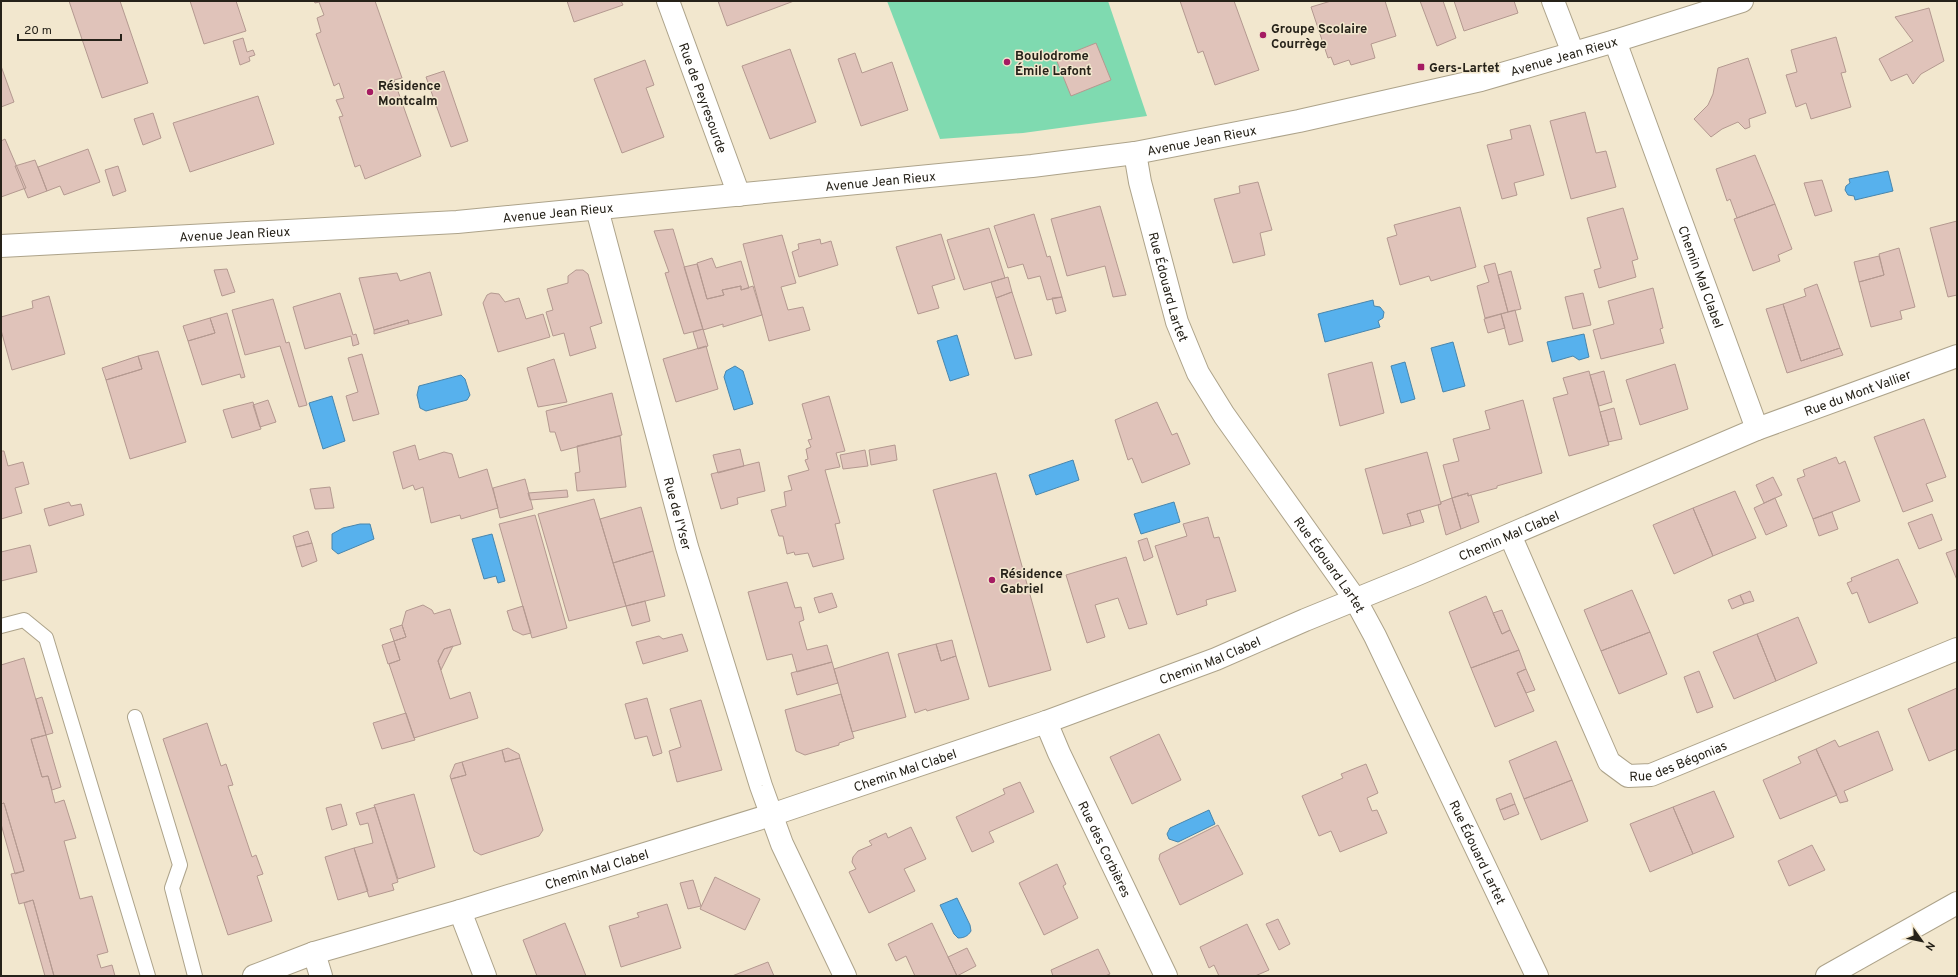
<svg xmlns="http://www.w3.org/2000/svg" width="1958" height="977" viewBox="0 0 1958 977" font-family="Overpass,sans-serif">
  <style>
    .green { fill: #7fdab0 }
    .water { fill: #57b1ed; stroke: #4886ad }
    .building { fill: #e0c3ba; stroke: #b49990 }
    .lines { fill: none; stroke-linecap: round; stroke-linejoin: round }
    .service-casing { stroke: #ada38a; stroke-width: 16 }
    .minor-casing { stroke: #ada38a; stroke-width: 24 }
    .tertiary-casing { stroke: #ada38a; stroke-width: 24 }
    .secondary-casing { stroke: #ada38a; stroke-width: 24 }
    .service { stroke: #fff; stroke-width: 14 }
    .minor { stroke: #fff; stroke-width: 22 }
    .tertiary { stroke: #fff; stroke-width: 22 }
    .secondary { stroke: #fff; stroke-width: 22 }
    .poi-dot { fill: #a51b62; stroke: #f2e7ce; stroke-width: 1.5 }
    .labels { text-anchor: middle; stroke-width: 3; stroke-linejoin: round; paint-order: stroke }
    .poi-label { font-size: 13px; font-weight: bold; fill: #262219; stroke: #f2e7ce; text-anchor: start }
    .street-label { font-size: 13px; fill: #262219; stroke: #f2e7ce }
  </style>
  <rect width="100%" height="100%" fill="#f2e7ce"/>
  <path class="green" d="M887 1H1108L1147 116 1023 133 940 139Z"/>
  <path class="water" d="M1888 171 1893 191 1855 200 1854 196 1848 195 1845 190 1846 186 1850 183 1849 179Z
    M1373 300 1374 306 1380 307 1384 312 1383 318 1378 321 1380 327 1325 342 1318 314Z
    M1584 334 1589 357 1579 360 1573 356 1552 362 1547 342Z
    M957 335 969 375 950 381 937 341Z
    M1453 342 1465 386 1443 392 1431 348Z
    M1405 362 1415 399 1401 403 1391 366Z
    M735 366 743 371 753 404 734 410 724 377 726 371Z
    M461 375 465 379 470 395 467 400 426 411 420 408 417 395 419 386Z
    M332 396 345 441 323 449 309 403Z
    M1073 460 1079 480 1036 495 1029 475Z
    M1174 502 1180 522 1141 534 1134 514Z
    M360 524H370L374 539 338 554 332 549V534L343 528Z
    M492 534 505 581 498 583 496 576 484 579 472 539Z
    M1209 810 1215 824 1178 842 1169 839 1167 834 1170 828Z
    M957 898 970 925 971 931C968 936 964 938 958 938L954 934 940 905Z"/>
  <path class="building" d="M69 1H120L148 83 102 98Z
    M190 1H236L246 31 204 44Z
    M314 1H375L402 78 394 80 421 156 365 179 360 165 355 167 339 117 343 116 336 100 344 98 339 83 334 86 316 34 321 32 317 18 324 15 319 2 315 3Z
    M567 1H621L623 5 574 22Z
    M718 1H794L727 26Z
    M1180 1H1234L1259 70 1215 85 1203 51 1198 53Z
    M1331 1H1385L1396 36 1371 44 1375 58 1351 65 1349 60 1334 65 1331 57 1328 58 1311 7Z
    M1420 1H1443L1456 38 1437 46Z
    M1454 1H1514L1518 13 1464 31Z
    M1929 8 1944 61 1921 74 1913 84 1907 74 1891 81 1879 59 1913 41 1895 17Z
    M1836 37 1846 72 1841 73 1851 107 1811 119 1806 103 1796 107 1786 75 1797 72 1791 50Z
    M243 38 247 52 253 50 255 55 249 57 250 61 240 65 233 41Z
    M1096 43 1111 80 1071 96 1056 59Z
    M790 49 816 122 770 139 742 66Z
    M855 53 862 73 892 62 908 110 861 126 838 59Z
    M1748 58 1766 113 1749 119 1750 127 1745 129 1738 122 1722 129 1711 137 1694 119 1708 105 1713 94 1718 68Z
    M645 60 654 85 646 88 664 137 622 153 594 79Z
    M1 66 14 102 1 107Z
    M444 71 468 141 451 147 426 77Z
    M258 96 274 144 190 172 173 123Z
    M1585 112 1596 153 1606 151 1616 187 1571 199 1550 121Z
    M153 113 161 138 143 145 134 119Z
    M1530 125 1544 175 1514 183 1517 195 1502 199 1487 145 1512 139 1510 130Z
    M5 139 26 188 1 197V141Z
    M88 149 100 182 64 195 60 186 47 191 38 167Z
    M1755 155 1775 204 1737 218 1730 199 1727 201 1716 169Z
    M35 160 47 191 28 198 15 166Z
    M118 166 126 191 113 196 105 170Z
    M1822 180 1832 211 1815 216 1804 183Z
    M1258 182 1272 230 1260 233 1265 255 1233 263 1214 199 1240 193 1239 186Z
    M1775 204 1792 249 1778 255 1780 261 1753 271 1734 219Z
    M1100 206 1126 295 1113 297 1105 266 1067 276 1051 219Z
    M1460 207 1476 267 1431 281 1429 276 1400 285 1387 238 1397 235 1394 225Z
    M1623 208 1638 259 1632 261 1636 277 1599 288 1594 270 1601 268 1587 218Z
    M1034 214 1047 257 1050 256 1062 297 1047 300 1040 276 1028 279 1023 264 1008 268 994 226Z
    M1957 221V295L1948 297 1930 228Z
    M989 228 1005 278 964 290 947 240Z
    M673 229 703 329 684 334 665 273 669 272 654 231Z
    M941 234 955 279 932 286 939 308 918 314 896 247Z
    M782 235 796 283 781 287 788 310 803 307 810 330 769 341 743 244Z
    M820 239 821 244 831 241 838 265 799 277 792 252 799 249 798 244Z
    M1899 248 1915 307 1900 311 1902 319 1871 327 1859 282 1884 275 1879 254Z
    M1879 256 1884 275 1859 282 1854 262Z
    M712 258 716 268 741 261 749 288 741 290V286L722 290 724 295 707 299 697 263Z
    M1495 263 1508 312 1485 318 1477 286 1489 282 1484 266Z
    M697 264 707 299 724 295 722 290 741 286V290L753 286 762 315 723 327V324L703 330 684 267Z
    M227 269 235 292 222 296 214 270Z
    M576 270H583L588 274 602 323 590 327 596 348 570 356 564 333 553 336 546 312 553 310 547 289 568 283V276Z
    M1511 271 1521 309 1508 312 1498 275Z
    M430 272 442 315 409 324 408 320 374 330 359 278 397 273 400 281Z
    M1008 277 1012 292 996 298 991 282Z
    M1817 284 1840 348 1801 361 1783 304 1806 296 1804 289Z
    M1653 288 1663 328 1660 329 1664 343 1601 359 1593 330 1614 324 1608 301Z
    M1012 292 1032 355 1015 359 996 298Z
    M340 293 353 335 356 334 359 344 353 346 351 336 305 349 293 307Z
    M491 293 499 294 505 302 519 298 526 319 543 314 550 337 498 352 483 303 487 295Z
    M1583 293 1591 325 1573 329 1565 297Z
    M49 296 65 354 12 370 1 330V317L33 308 32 301Z
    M1062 297 1066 311 1056 314 1052 298Z
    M273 299 286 343 289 342 307 405 299 407 280 346 245 355 232 310Z
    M1783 304 1801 361 1840 348 1843 355 1787 373 1766 309Z
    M1515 310 1523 341 1509 345 1501 314Z
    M227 313 245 377 241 378 240 374 202 385 188 341 215 333 210 318Z
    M1501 314 1505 328 1488 333 1484 319Z
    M210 318 215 333 188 341 183 326Z
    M408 320 409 324 374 334V330Z
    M703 329 708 346 698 349 693 332Z
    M706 346 718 389 676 402 663 359Z
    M158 351 186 442 130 459 106 380 142 369 138 356Z
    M362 354 379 414 353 421 346 396 358 392 348 358Z
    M138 356 142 369 106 380 102 368Z
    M554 359 567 402 538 407 527 368Z
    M1372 362 1384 413 1340 426 1328 374Z
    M1675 364 1688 409 1640 425 1626 380Z
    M1589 371 1609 445 1569 456 1553 398 1568 394 1563 378Z
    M1604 371 1612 402 1599 406 1590 375Z
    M612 393 622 435 561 451 555 432H550L546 411Z
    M829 396 845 451 836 453 840 467 825 470 840 523 835 524 844 559 813 567 808 553 795 555 794 552 787 554 783 536H779L771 510 786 506 784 492 792 490 788 476 809 470 805 460 808 459 806 449 811 447 808 440 812 439 802 404Z
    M268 400 276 422 260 427 253 405Z
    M1523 400 1542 473 1497 486V488L1471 495 1468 496V493L1452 498 1443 465 1459 461 1453 439 1490 429 1485 411Z
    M253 402 261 429 232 438 223 410Z
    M1157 402 1172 435 1177 433 1190 464 1142 483 1132 458 1128 460 1115 420Z
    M1614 408 1622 439 1608 442 1600 412Z
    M1924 419 1946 477 1926 484 1933 501 1903 512 1874 437Z
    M620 436 626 487 577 491 575 473 580 472 577 446Z
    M415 445 419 460 444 452 452 454 459 478 487 469 498 508 461 519 460 515 431 523 423 487 415 490 413 485 403 489 393 452Z
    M895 445 897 460 871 465 869 450Z
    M740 449 744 466 718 473 713 455Z
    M865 450 868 466 843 469 840 455Z
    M1 451H4L8 466 23 462 29 484 15 488 22 513 1 519Z
    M1427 452 1441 504 1407 514 1411 526 1383 534 1365 469Z
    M1836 457 1839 464 1845 461 1860 501 1813 519 1797 479 1805 476 1803 470Z
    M759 462 765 491 737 498 738 504 721 509 711 474Z
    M996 473 1051 670 989 687 933 490Z
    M1773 477 1782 495 1764 503 1756 485Z
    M525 479 533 509 500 518 493 488Z
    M330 487 334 508 315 509 310 489Z
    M567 490 568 497 530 500 528 493Z
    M1735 491 1756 538 1713 556 1693 508Z
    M1468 493V496L1471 495 1479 522 1461 529 1452 498Z
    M1452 498 1461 529 1446 535 1438 505 1441 504V502Z
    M1775 498 1787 526 1766 535 1754 508Z
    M594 499 626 606 569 621 538 514Z
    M69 502 71 506 81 504 84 515 49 526 44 509Z
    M641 507 653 551 613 563 600 519Z
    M1693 508 1713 556 1674 574 1653 525Z
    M1420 510 1424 522 1411 526 1407 514Z
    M1832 512 1838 529 1819 536 1813 519Z
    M1932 514 1942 540 1919 549 1908 523Z
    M535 515 567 628 532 638 499 524Z
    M1208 517 1214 538 1219 537 1236 591 1206 600 1207 605 1177 615 1155 546 1187 536 1183 524Z
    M308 531 312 543 296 547 293 536Z
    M1147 538 1153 557 1144 561 1138 541Z
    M312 543 317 561 302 567 296 547Z
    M30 545 37 572 1 581V552Z
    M1957 549V580L1946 553Z
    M653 551 665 596 626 606 613 563Z
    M1126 557 1147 624 1129 629 1118 598 1095 605 1105 637 1087 643 1066 575Z
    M1898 559 1918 603 1869 623 1857 592 1852 594 1847 583 1852 581 1851 578Z
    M787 582 795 608 801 607 804 620 799 622 807 650 827 645 832 662 797 672 792 654 767 660 748 592Z
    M1632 590 1650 632 1601 651 1584 610Z
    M1750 591 1754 601 1744 604 1740 595Z
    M832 593 837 607 819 613 814 598Z
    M1740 595 1744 604 1732 609 1728 600Z
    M1486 596 1502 634 1510 630 1519 650 1471 668 1449 612Z
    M645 601 650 621 632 626 626 606Z
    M423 605 432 610 434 614 450 609 461 644 444 649 438 661 450 699 470 692 478 718 414 738 389 664 400 660 394 641 406 637 402 625 406 611Z
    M523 606 531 633 523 635 513 630 507 611Z
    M1502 610 1510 630 1502 634 1493 613Z
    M1798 617 1817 663 1776 681 1757 634Z
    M402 625 406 637 394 641 390 629Z
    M1650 632 1667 674 1619 694 1601 651Z
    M682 634 688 651 643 664 636 642 659 636 663 639Z
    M1757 634 1776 681 1734 699 1713 652Z
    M952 640 956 656 941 661 936 644Z
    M394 641 400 660 388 664 382 645Z
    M936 644 941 661 956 656 969 699 927 711 926 709 915 713 898 654Z
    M453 646 441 670 438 661 444 649Z
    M1519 650 1526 669 1517 673 1534 711 1495 727 1471 668Z
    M888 652 906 717 852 732 834 669Z
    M24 658 46 735 31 739 42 777 48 776 55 803 64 800 76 838 64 841 80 899 92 896 108 952 97 955 101 968 112 965 115 976H54L33 900 19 904 11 874 24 871 4 803 1 804V665Z
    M832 662 838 683 797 695 791 673Z
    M1526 669 1535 690 1526 693 1517 673Z
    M1699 671 1713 707 1697 713 1684 677Z
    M1957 688V749L1929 761 1908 709Z
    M841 694 854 738 839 743V745L805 755 796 751 785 710Z
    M42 697 53 733 46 735 36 699Z
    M647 698 662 753 653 756 647 736 635 739 625 704Z
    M701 700 722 770 677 782 669 751 681 747 670 709Z
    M406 713 415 740 382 749 373 723Z
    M207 723 221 766 226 764 233 785 228 786 252 857 256 855 263 874 257 876 272 921 228 935 163 739Z
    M1878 731 1893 770 1844 791 1848 801 1840 803 1816 749 1835 740 1839 747Z
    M1159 734 1181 780 1132 804 1110 757Z
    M46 735 61 787 52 790 48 776 42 777 31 739Z
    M1556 741 1572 780 1524 799 1509 761Z
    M508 748 519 754 520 758 505 762 502 750Z
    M1816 749 1837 795 1780 819 1763 780 1801 763 1798 757Z
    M502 750 505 762 520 758 543 830 539 836 481 855 474 851 451 779 466 775 462 762Z
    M462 762 466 775 451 779 450 776 455 764Z
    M1366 764 1378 793 1367 798 1372 811 1377 810 1387 833 1340 852 1331 831 1319 836 1302 796 1343 778 1341 774Z
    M1572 780 1588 821 1541 840 1524 799Z
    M1020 782 1034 812 989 832 994 842 972 852 956 817 1005 794 1003 789Z
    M1714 791 1734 837 1693 854 1673 807Z
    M1511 793 1515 804 1500 810 1496 799Z
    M414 794 435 867 398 879 374 805Z
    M4 803 24 871 15 874 1 824V804Z
    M341 804 347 825 332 830 326 808Z
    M1515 804 1519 814 1504 820 1500 810Z
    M375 807 398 882 392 884 394 890 369 897 354 848 373 843 368 823 360 825 356 813Z
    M1673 807 1693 854 1650 872 1630 824Z
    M1218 825 1243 874 1180 905 1159 859 1160 854Z
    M911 827 926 859 904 869 915 891 869 913 849 872 856 869 852 862 853 857 858 851 872 845 869 841 886 833 888 838Z
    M1812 845 1825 870 1789 886 1778 861Z
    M354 848 368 891 338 900 325 857Z
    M1057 864 1066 884 1063 886 1078 918 1044 935 1019 883Z
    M715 877 760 899 745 930 700 909Z
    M693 880 701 906 688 909 680 883Z
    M33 900 54 976H45L24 903Z
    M667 904 681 948 621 967 609 926 639 917 637 913Z
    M1278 919 1290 944 1279 950 1266 924Z
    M565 923 586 976H537L523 940Z
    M932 923 957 976H915L906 956 896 961 888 944Z
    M1247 924 1269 970 1255 976H1219L1214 965 1209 968 1200 947Z
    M967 948 976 966 957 976 948 957Z
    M1098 949 1110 974 1105 976H1053L1051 970Z
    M768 962 774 976H732Z"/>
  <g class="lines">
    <defs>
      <path id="service" d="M1 626 24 620 46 638 148 976
        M135 717 180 865 172 888 195 976"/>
      <g id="minor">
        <path id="s1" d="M668 1 739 195"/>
        <path d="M1553 1 1573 53"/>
        <path id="s2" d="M1615 41 1757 429"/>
        <path id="s3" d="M597 209 687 547 761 786 782 844 845 976"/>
        <path id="s4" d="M1510 535 1609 762 1628 776 1651 775 1957 649"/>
        <path id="s5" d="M1046 722 1059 753 1166 976"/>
        <path d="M460 911 485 976"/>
        <path d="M314 953 321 976"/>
        <path id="s6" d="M254 976 314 953 460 911 771 815 1046 722 1216 659 1305 620 1418 574 1757 429 1957 356"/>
      </g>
      <g id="tertiary">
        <path id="s7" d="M1135 153 1140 182 1177 322 1198 373 1224 415 1355 599 1375 636 1537 976"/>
        <path d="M1827 976 1957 903"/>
      </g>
      <g id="secondary">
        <path id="s8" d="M1 246 457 222 1032 166 1135 153 1299 121 1481 80 1615 41 1742 1"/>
      </g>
    </defs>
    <use href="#service" class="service-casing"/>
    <use href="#minor" class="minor-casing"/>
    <use href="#tertiary" class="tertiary-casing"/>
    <use href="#secondary" class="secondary-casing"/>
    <use href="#service" class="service"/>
    <use href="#minor" class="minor"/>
    <use href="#tertiary" class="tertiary"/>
    <use href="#secondary" class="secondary"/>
  </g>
  <g class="poi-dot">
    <circle cx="1263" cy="35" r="4"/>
    <circle cx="1007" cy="62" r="4"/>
    <rect x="1417" y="63" width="8" height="8" rx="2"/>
    <circle cx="370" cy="92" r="4"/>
    <circle cx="992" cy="580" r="4"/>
  </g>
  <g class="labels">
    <g class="poi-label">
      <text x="1271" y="33">Groupe Scolaire<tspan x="1271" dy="15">Courrège</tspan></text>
      <text x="1015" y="60">Boulodrome<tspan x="1015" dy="15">Émile Lafont</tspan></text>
      <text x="1429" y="72">Gers-Lartet</text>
      <text x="378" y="90">Résidence<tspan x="378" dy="15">Montcalm</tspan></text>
      <text x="1000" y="578">Résidence<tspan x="1000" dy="15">Gabriel</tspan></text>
    </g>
    <g class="street-label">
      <text dy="5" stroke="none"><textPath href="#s8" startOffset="1578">Avenue Jean Rieux</textPath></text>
      <text dy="5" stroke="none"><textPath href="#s1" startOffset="103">Rue de Peyresourde</textPath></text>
      <text dy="5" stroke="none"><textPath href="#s8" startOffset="1206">Avenue Jean Rieux</textPath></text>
      <text dy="5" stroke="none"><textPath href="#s8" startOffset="882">Avenue Jean Rieux</textPath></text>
      <text dy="5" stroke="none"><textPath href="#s8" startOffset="558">Avenue Jean Rieux</textPath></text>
      <text dy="5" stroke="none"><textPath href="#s8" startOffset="234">Avenue Jean Rieux</textPath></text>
      <text dy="5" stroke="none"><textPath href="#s2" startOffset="251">Chemin Mal Clabel</textPath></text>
      <text dy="5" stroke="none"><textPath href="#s7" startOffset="138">Rue Édouard Lartet</textPath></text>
      <text dy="5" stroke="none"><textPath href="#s6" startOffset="1708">Rue du Mont Vallier</textPath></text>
      <text dy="5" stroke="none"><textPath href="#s3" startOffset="315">Rue de l'Yser</textPath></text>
      <text dy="5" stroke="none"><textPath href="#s6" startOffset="1331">Chemin Mal Clabel</textPath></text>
      <text dy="5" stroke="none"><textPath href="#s7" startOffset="462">Rue Édouard Lartet</textPath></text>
      <text dy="5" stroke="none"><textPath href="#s6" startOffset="1007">Chemin Mal Clabel</textPath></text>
      <text dy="5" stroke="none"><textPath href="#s4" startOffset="324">Rue des Bégonias</textPath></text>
      <text dy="5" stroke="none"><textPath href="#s6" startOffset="683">Chemin Mal Clabel</textPath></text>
      <text dy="5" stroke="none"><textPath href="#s5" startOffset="140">Rue des Corbières</textPath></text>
      <text dy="5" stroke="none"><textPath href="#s7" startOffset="786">Rue Édouard Lartet</textPath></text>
      <text dy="5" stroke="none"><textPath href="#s6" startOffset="359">Chemin Mal Clabel</textPath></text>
    </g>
  </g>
  <rect width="1958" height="977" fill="none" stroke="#262219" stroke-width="4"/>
  <g transform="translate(1922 941) rotate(123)" stroke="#f2e7ce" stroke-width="3" paint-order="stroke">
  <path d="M0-3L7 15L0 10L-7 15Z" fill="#262219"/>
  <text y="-6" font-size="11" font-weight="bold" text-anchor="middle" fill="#262219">N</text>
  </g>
  <path d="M18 34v6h103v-6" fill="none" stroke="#262219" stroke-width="2"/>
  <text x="24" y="34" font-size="12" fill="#262219" stroke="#f2e7ce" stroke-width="3" paint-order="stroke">20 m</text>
</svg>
